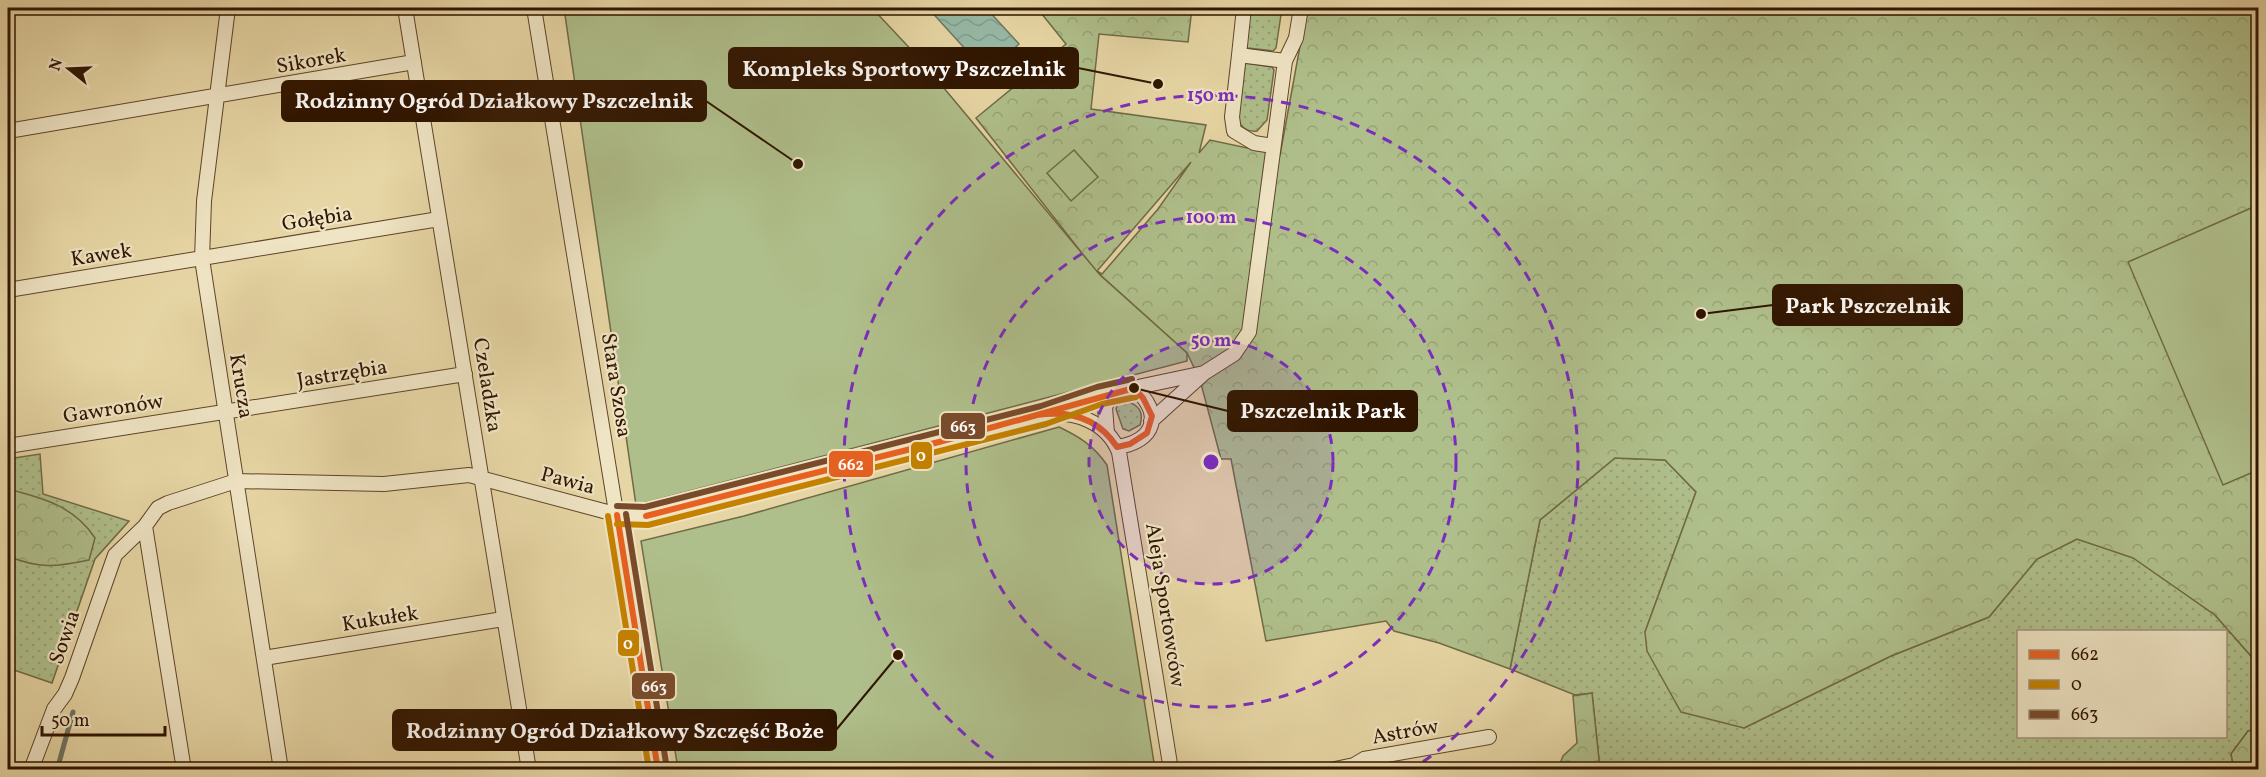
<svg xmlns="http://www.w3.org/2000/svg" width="2266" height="777" viewBox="0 0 2266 777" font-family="Vollkorn,serif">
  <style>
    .grass { fill: url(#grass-dots); stroke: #706a46; stroke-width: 1.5; fill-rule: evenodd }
    .forest { fill: url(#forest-crowns); stroke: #706a46; stroke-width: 1.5; fill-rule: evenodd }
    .garden { fill: #afbf8b; stroke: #706a46; stroke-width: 1.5 }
    .water { fill: url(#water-waves); stroke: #6e7764; stroke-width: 1.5 }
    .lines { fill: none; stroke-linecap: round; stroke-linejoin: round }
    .stream { stroke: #6e7764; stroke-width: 5 }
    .minor-casing { stroke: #5e4529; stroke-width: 16 }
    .minor { stroke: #efe4c4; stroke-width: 14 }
    .bus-1-casing { stroke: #efe4c4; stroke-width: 10 }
    .bus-2-casing { stroke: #efe4c4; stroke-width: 10 }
    .bus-3-casing { stroke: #efe4c4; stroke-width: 10 }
    .bus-1 { stroke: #e86120; stroke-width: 6 }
    .bus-2 { stroke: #c58200; stroke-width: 6 }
    .bus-3 { stroke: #7a4b2a; stroke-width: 6 }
    .ring { fill: none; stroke: #7b2cbf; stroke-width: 3; stroke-dasharray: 10 8 }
    .labels { text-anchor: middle; stroke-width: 4.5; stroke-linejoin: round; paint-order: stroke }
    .street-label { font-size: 21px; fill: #301500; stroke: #efe4c4 }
    .centre { fill: #7b2cbf; stroke: #efe4c4; stroke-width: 3 }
    .ring-label { font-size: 18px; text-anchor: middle; font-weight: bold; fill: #7b2cbf; stroke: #efe4c4; stroke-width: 4.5; stroke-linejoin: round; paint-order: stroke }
    .leader { fill: none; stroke: #301500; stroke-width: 2 }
    .callout-dot { fill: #301500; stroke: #efe4c4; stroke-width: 2 }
    .callout { fill: #301500; stroke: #301500; stroke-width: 2 }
    .callout-label { font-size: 22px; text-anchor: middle; font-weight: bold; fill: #fff }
    .line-badge { stroke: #efe4c4; stroke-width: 2 }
    .badge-label { font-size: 16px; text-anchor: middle; font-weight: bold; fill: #fff }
  </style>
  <defs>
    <pattern id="grass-dots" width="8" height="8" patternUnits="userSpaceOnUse" patternTransform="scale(1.5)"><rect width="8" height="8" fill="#afbf8b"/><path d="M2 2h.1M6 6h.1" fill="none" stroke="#97a376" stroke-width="1.8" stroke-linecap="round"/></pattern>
    <pattern id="forest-crowns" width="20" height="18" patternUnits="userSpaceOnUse" patternTransform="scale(1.5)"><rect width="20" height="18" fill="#afbf8b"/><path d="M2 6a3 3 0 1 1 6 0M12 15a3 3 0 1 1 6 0" fill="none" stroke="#97a376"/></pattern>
    <pattern id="water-waves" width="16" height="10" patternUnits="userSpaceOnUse" patternTransform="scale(1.5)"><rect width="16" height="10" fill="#97b9a7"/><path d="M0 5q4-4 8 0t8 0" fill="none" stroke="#829e8e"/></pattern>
  </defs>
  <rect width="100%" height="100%" fill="#e7d6a5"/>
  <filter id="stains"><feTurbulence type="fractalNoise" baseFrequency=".00333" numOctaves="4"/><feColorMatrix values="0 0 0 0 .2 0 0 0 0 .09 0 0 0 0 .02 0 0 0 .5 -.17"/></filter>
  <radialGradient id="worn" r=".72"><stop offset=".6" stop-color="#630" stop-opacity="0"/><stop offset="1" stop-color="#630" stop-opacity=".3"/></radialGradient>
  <path class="grass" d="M1248 8H1282L1276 48 1273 51 1248 48 1244 45Z
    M1245 63 1272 67 1274 70 1267 120 1257 131C1249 132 1242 129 1238 120 1236 113 1241 69 1245 63Z
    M1126 401C1139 405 1144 412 1140 425L1129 431 1123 429 1116 409 1118 403Z
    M40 454 43 494 129 521 95 559 52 683 8 668V459Z
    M1615 458 1665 460 1696 492 1645 632 1744 728 1891 656 1989 617 2037 559 2077 539 2133 557 2215 615 2258 664V729L2248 731 2231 754 2234 769H1600L1592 693 1575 695 1510 669 1540 520ZM2018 632H2226V736H2018Z"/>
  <path class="forest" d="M1037 8H1192L1188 42 1099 34 1091 109 1206 125 1199 153 1210 140 1280 155 1307 8H2258V664L2215 615 2133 558 2077 539 2037 559 1989 617 1891 656 1744 728 1681 712 1647 651 1645 632 1696 492 1665 460 1615 458 1540 520 1510 669 1439 643 1394 631 1386 621 1266 641 1231 459H1221L1200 380 1187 353 1096 271 976 118 1066 44ZM1191 162 1158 209 1102 274 1097 271Z
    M8 489C43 498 74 506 95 538L89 560C56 567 39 569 8 556Z
    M1592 693 1600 769H1558L1563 756 1577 743 1573 696Z
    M2258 729V769H2234L2231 754 2248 731Z"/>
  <path class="garden" d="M564 8H872L918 57 1100 275 1187 353V361L636 505Z
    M1074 150 1098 177 1071 201 1047 173Z
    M2258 205V470L2223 485 2128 262Z
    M1059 427C1080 437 1094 446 1107 465L1155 769H678L641 541 744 516Z"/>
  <path class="water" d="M928 8H986L1019 44 987 73Z"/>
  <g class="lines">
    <path class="stream" d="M57 770 73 712"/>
    <defs>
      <path id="minor" d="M228 8 204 201 202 259 281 770
        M405 8 529 770
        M534 8 658 770
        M1239 55 1244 8
        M8 131 414 62
        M1273 146 1254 143 1234 131 1232 117 1239 55 1285 61
        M8 290 439 219
        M1052 411 1100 395 1204 373
        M1151 421 1204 373 1234 354 1249 332 1285 61 1296 38 1301 8
        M1107 433 1105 407 1113 392
        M8 446 465 374
        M1117 447C1155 442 1164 413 1134 388
        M145 526 184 770
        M264 658 503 619
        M31 770 54 709 65 694 72 678 115 555 145 526 158 508 168 503 236 481 384 484 469 475 626 517 646 516 1044 415C1075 410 1107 422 1119 452L1171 770
        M1330 770 1354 765 1364 759 1489 737"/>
    </defs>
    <use href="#minor" class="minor-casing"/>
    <use href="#minor" class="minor"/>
    <defs>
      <path id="bus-1" d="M1134 388 1143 398 1152 416 1147 433 1130 444 1117 447C1098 418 1070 410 1037 415Z
        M939 442 1037 415
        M939 442 1037 415
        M763 486 939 442
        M763 486 939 442
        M617 515 658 770
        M646 516 763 486
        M646 516 763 486"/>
      <path id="bus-2" d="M608 516 649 770
        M617 524 648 525 1046 424 1102 404 1136 397"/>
      <path id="bus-3" d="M617 506 645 507 1041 406 1097 387 1132 379
        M626 514 667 769"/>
    </defs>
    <use href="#bus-1" class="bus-1-casing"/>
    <use href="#bus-2" class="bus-2-casing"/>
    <use href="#bus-3" class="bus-3-casing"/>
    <use href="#bus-1" class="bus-1"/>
    <use href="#bus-2" class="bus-2"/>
    <use href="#bus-3" class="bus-3"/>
  </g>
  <circle cx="1211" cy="462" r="122" fill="#7b2cbf" fill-opacity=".12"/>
  <g class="ring">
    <circle cx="1211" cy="462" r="122"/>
    <circle cx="1211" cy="462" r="245"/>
    <path d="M1008 768A367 367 0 1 1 1414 768"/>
  </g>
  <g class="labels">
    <g class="street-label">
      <text transform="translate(311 60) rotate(-10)" y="7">Sikorek</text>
      <text transform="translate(317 218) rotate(-9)" y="7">Gołębia</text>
      <text transform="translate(101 254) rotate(-9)" y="7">Kawek</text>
      <text transform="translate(342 373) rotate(-9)" y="7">Jastrzębia</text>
      <text transform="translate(488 385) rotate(81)" y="7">Czeladzka</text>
      <text transform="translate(617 385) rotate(81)" y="7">Stara Szosa</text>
      <text transform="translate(242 386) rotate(81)" y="7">Krucza</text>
      <text transform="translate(113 408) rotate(-9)" y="7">Gawronów</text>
      <text transform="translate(568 480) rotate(15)" y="7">Pawia</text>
      <text transform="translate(1166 605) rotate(81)" y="7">Aleja Sportowców</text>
      <text transform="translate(380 618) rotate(-9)" y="7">Kukułek</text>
      <text transform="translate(64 637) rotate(-71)" y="7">Sowia</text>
      <text transform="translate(1405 731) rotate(-10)" y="7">Astrów</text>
    </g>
  </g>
  <circle cx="1211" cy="462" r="9" class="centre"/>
  <g class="ring-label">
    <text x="1211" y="101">150 m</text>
    <text x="1211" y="223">100 m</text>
    <text x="1211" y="346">50 m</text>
  </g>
  <path class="leader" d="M1158 84L1078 68M798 164L706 101M1701 314L1773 305M1134 388L1228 411M898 655L836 730"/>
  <g class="callout-dot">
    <circle cx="1158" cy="84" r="6"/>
    <circle cx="798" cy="164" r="6"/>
    <circle cx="1701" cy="314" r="6"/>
    <circle cx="1134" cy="388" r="6"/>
    <circle cx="898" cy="655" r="6"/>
  </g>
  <g class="callout">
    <rect x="729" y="48" width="349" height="40" rx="6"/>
    <rect x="282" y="81" width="424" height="40" rx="6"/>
    <rect x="1773" y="285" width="189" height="40" rx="6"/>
    <rect x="1228" y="391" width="189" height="40" rx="6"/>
    <rect x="393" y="710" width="443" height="40" rx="6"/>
  </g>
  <g class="callout-label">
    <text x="904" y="76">Kompleks Sportowy Pszczelnik</text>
    <text x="494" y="108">Rodzinny Ogród Działkowy Pszczelnik</text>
    <text x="1868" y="313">Park Pszczelnik</text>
    <text x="1323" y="418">Pszczelnik Park</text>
    <text x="615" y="738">Rodzinny Ogród Działkowy Szczęść Boże</text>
  </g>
  <g class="line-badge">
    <rect x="940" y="412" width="46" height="28" rx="6" fill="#7a4b2a"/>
    <rect x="910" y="441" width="23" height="29" rx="6" fill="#c58200"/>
    <rect x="828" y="450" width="46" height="28" rx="6" fill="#e86120"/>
    <rect x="617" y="629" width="23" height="28" rx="6" fill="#c58200"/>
    <rect x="631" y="672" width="45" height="28" rx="6" fill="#7a4b2a"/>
  </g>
  <g class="badge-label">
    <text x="963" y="432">663</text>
    <text x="921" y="461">0</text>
    <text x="851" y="470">662</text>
    <text x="628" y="649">0</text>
    <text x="654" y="692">663</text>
  </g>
  <rect width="2266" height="777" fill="none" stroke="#e7d6a5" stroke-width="30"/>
  <rect x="9" y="9" width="2248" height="759" fill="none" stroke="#301500" stroke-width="3"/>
  <rect x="15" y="15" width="2236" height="747" fill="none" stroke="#301500" stroke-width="1.5"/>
  <rect x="2017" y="630" width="210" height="108" fill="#efe4c4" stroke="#a39176" stroke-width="1.5"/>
  <rect x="2029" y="650" width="30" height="9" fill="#e86120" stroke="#a39176" stroke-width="1.5"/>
  <text x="2071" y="660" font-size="18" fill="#301500">662</text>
  <rect x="2029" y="680" width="30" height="9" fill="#c58200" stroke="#a39176" stroke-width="1.5"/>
  <text x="2071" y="690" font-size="18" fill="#301500">0</text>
  <rect x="2029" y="710" width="30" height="9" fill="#7a4b2a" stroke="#a39176" stroke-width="1.5"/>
  <text x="2071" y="720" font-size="18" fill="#301500">663</text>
  <g transform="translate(69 69) rotate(288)" stroke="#efe4c4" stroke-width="4.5" paint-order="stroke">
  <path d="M0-4.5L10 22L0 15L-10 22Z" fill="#301500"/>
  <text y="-9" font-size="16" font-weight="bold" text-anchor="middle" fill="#301500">N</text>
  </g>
  <path d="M42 726v9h123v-9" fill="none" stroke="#301500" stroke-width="3"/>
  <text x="51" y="726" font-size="18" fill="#301500" stroke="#efe4c4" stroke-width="4.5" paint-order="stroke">50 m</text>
  <rect width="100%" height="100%" filter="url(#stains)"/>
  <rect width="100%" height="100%" fill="url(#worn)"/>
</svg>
